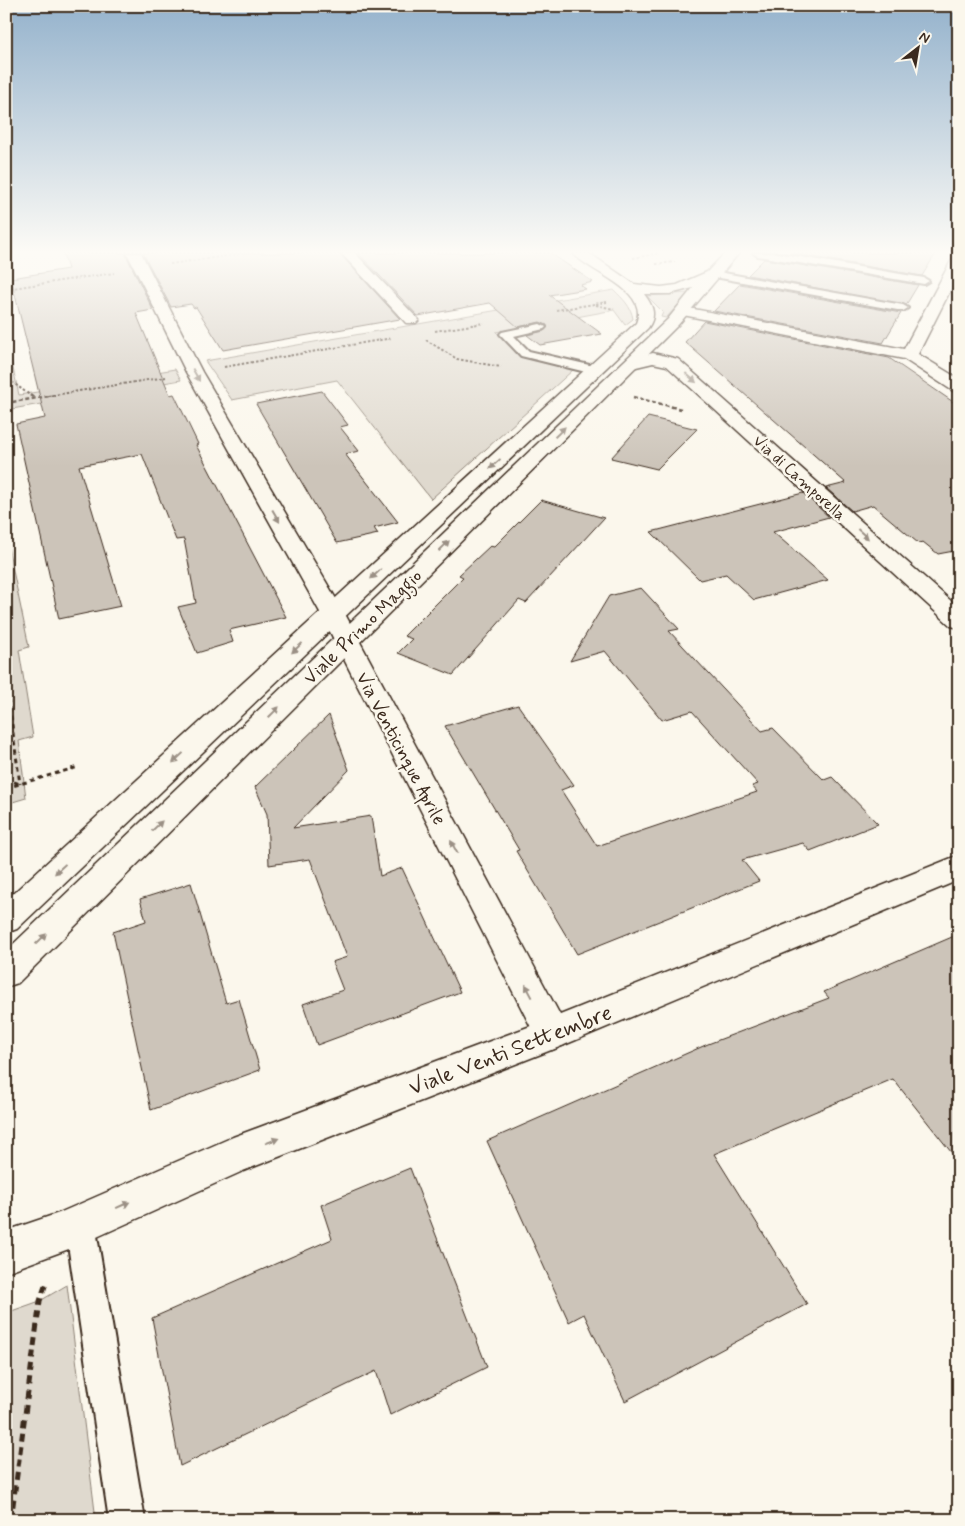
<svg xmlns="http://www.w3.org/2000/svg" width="965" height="1526" viewBox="0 0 965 1526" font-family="Mynerve,sans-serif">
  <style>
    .green { fill: #dfd9ce; stroke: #8d8276 }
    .building { fill: #ccc4b9; stroke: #3b2a1e }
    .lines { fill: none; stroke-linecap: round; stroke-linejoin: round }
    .service-casing { stroke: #3b2a1e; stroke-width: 4 }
    .minor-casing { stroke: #3b2a1e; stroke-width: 3 }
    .tertiary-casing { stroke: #3b2a1e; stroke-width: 3 }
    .secondary-casing { stroke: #3b2a1e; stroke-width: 3 }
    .path-far3 { stroke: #3b2a1e; stroke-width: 2; stroke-dasharray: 2.5 2; stroke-linecap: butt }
    .path-far2 { stroke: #3b2a1e; stroke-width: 2.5; stroke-dasharray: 4 2.5; stroke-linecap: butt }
    .path-far1 { stroke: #3b2a1e; stroke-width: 3; stroke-dasharray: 4.5 4; stroke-linecap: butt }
    .path { stroke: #3b2a1e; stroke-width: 5; stroke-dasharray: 8 5.5; stroke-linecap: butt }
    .service { fill: #fbf7ec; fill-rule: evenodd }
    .minor { fill: #fbf7ec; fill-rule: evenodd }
    .tertiary { fill: #fbf7ec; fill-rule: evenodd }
    .secondary { fill: #fbf7ec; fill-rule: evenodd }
    .oneway { fill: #9b9085 }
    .labels { text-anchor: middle; stroke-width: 5; stroke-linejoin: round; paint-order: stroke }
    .far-street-label { font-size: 16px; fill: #3b2a1e; stroke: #fbf7ec }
    .street-label { font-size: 19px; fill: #3b2a1e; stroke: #fbf7ec }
    .near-street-label { font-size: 22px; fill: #3b2a1e; stroke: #fbf7ec }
  </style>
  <rect width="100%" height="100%" fill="#fbf7ec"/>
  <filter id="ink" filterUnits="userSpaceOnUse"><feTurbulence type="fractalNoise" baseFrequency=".02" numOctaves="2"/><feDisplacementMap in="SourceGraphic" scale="10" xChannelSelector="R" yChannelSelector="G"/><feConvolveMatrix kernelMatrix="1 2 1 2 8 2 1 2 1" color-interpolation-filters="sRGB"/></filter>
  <g filter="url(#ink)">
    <path class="green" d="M614 290C623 299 631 306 633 319L625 325 614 310 496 332 520 355 574 369 431 499 337 380 232 400 205 361Z
      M689 293 666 318 661 317 663 312 647 296Z
      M6 337 19 395 175 369 181 380 6 410Z
      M6 537 29 647 19 650 33 737 19 741 26 798 6 804Z
      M67 1285 96 1520H6V1313L40 1301Z"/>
    <path class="building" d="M63 253H125L153 310 136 313 170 395 174 394 198 444 196 445 286 617 229 630 233 642 197 653 178 607 196 603 184 539 176 540 142 454 79 466 121 606 59 619 16 424 45 418 11 278 68 269Z
      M143 253H339L400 319 223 350 196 307 194 308 191 304 171 307Z
      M358 253H550L593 282 580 285 586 289 549 295 602 334 540 345 527 335 544 331 547 328V325L540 322 518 327 490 303 418 316Z
      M790 253H936L922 276Z
      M764 259 918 285 906 305 748 275Z
      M740 284 901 313 883 343 714 311Z
      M704 321 889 358 959 406V550L938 554 923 542 918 543 873 505 852 511 826 488 846 483 685 342Z
      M322 391 348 425 340 427 359 451 345 454 398 522 374 528 378 534 337 543 256 404Z
      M648 417 697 429 657 469 611 458Z
      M803 493 829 517 773 532 828 580 754 600 726 574 700 580 651 532Z
      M541 500 604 518 526 603 519 600 453 675 398 653 412 639 404 636 463 577 459 575 490 546 494 547Z
      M641 588 679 629 669 631 762 731 773 728 824 780 832 777 878 824 810 851 803 843 742 860 759 881 577 954 516 851 519 850 445 726 518 705 574 785 561 790 597 846 757 792 752 786 758 784 692 711 662 720 605 651 570 661 609 596Z
      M329 715 349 770 293 828 371 816 380 876 402 868 460 992 317 1045 303 1004 343 990 332 962 347 957 310 859 269 865 267 814 255 787Z
      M191 883 226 1003 239 999 260 1070 151 1110 113 932 146 921 140 899Z
      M959 934V1162L893 1079 714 1154 807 1304 625 1401 584 1314 569 1322 487 1141 708 1044 829 998 824 992Z
      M410 1168 487 1367 390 1415 376 1371 180 1466 152 1318 332 1239 321 1205Z"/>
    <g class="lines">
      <defs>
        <path id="service" d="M753 253H777L924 278 929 281 924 284 758 256Z
          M713 271 903 305 908 308 903 311 709 276V272Z
          M540 324 546 327 544 329 514 336 529 351 598 367 600 370 598 373 594 374 521 356 500 334 502 332Z
          M80 1209 90 1214 95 1224 145 1520H109L65 1224 70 1214Z"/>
        <path id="minor" d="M127 253H141L202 372 345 614 341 619 333 621 325 619 321 614 186 372Z
          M341 253H355L416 317 419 320 416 323H406Z
          M959 255V273L918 354 959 379V392L953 391 904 359 683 315 678 314 676 311 678 308 683 307 904 349 952 259Z
          M653 353 678 359 959 608V628L951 626 667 366 653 363 632 368 626 366 624 363 626 360Z
          M552 1018 564 1023 570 1034 564 1045 243 1171 77 1246 6 1272V1231L59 1213 233 1137Z"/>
        <path id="tertiary" d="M333 607 341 609 345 614 560 1015 959 855V880L564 1045 552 1050 540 1045 321 614 325 609Z"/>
        <path id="secondary" d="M573 253H589L634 284 661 287 677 285 707 272 725 253H739L678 325 18 983 6 987V951L668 319 693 288 670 294H644C653 306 657 315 648 328L17 929 6 933V900L636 323C650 289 589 273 573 253Z"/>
      </defs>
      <use href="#service" class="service-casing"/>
      <use href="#minor" class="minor-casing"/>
      <use href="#tertiary" class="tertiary-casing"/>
      <use href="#secondary" class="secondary-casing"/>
      <path class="path-far3" d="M633 258 660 253
        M170 264 247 253
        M656 264 675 262
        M6 289 114 273
        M596 305 614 309
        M556 310 607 302
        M435 331 484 323
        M426 340 457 359 501 367
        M224 367 392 338
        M12 382 31 396
        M48 396 166 377"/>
      <path class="path-far2" d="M30 395 34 398
        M633 397 681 409
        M6 403 56 395"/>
      <path class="path-far1" d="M6 682 20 784
        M6 779 20 784
        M6 788 78 767"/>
      <path class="path" d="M11 1520 40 1301 47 1280"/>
      <use href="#service" class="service"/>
      <use href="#minor" class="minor"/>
      <use href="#tertiary" class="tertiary"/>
      <use href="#secondary" class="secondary"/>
    </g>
    <defs><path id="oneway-solid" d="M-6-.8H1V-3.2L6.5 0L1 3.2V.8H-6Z" transform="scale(1.25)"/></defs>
    <g class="oneway">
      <use href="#oneway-solid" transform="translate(196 375) rotate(61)"/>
      <use href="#oneway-solid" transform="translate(691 378) rotate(41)"/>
      <use href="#oneway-solid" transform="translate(560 432) rotate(-44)"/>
      <use href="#oneway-solid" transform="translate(495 464) rotate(137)"/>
      <use href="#oneway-solid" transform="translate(276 516) rotate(60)"/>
      <use href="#oneway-solid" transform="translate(863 534) rotate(42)"/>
      <use href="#oneway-solid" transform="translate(444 546) rotate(-44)"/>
      <use href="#oneway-solid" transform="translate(376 574) rotate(137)"/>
      <use href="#oneway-solid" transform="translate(297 648) rotate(137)"/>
      <use href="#oneway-solid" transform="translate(274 712) rotate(-45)"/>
      <use href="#oneway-solid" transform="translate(178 758) rotate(137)"/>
      <use href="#oneway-solid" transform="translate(157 826) rotate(-44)"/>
      <use href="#oneway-solid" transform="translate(454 847) rotate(-118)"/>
      <use href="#oneway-solid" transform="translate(60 869) rotate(137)"/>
      <use href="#oneway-solid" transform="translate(41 939) rotate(-44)"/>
      <use href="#oneway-solid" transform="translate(529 991) rotate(-118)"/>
      <use href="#oneway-solid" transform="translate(272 1141) rotate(-21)"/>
      <use href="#oneway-solid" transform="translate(123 1205) rotate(-24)"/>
    </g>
  </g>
  <linearGradient id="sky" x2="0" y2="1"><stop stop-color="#94b2cc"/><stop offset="0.54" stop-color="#fdfbf6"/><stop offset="1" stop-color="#fdfbf6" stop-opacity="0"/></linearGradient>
  <rect width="965" height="467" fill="url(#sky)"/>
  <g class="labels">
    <g class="far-street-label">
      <text transform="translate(800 477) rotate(42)" y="6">Via di Camporella</text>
    </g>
    <g class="street-label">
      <text transform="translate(362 626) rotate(-44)" y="7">Viale Primo Maggio</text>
      <text transform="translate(402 748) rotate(62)" y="7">Via Venticinque Aprile</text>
    </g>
    <g class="near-street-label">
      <text transform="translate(510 1049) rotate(-21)" y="8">Viale Venti Settembre</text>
    </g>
  </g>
  <rect width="965" height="1526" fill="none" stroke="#fbf7ec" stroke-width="25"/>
  <rect x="12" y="12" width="940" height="1501" fill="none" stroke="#3b2a1e" stroke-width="2" filter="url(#ink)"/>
  <g transform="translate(918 48) rotate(31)" stroke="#fbf7ec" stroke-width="4" paint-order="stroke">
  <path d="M0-4L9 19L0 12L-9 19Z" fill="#3b2a1e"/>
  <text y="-8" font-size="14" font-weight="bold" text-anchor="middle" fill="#3b2a1e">N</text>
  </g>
</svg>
